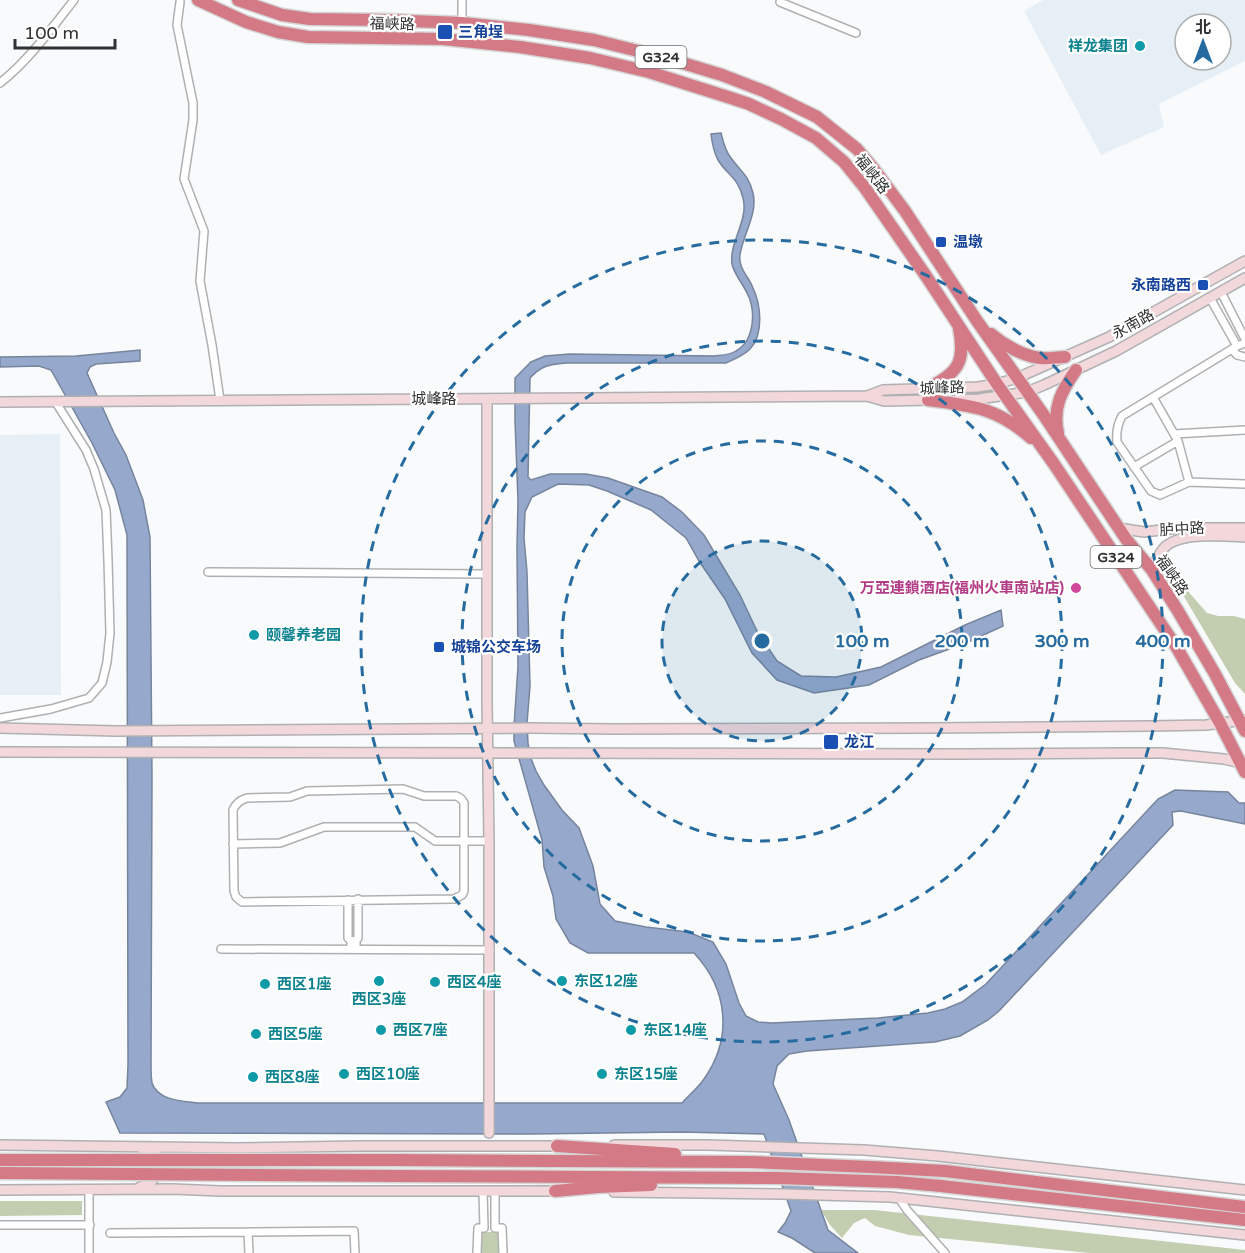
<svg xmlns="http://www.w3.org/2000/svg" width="1245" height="1253" viewBox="0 0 1245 1253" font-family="'Varela Round','Noto Sans SC',sans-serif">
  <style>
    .built { fill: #e7eff6; fill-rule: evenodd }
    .green { fill: #c3ceb0 }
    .water { fill: #96a8cb; stroke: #77849d; stroke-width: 1.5 }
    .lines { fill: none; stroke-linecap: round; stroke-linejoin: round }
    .street-casing { stroke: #afb0b2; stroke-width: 10 }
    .secondary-casing { stroke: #afb0b2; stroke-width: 12 }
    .highway-casing { stroke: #d6d6d6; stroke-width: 15 }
    .street { stroke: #fff; stroke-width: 7 }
    .secondary { stroke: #f2d7db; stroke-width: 9 }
    .highway { stroke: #d37a86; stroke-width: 12 }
    .highway-bridge-casing { stroke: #d6d6d6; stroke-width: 15; stroke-linecap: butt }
    .highway-bridge { stroke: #d37a86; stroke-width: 12 }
    .ring { fill: none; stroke: #256ba0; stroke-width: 3; stroke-dasharray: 10 8 }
    .transit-dot { fill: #1a4fb4; stroke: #fff; stroke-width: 2 }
    .culture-dot { fill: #0f9aa8; stroke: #fff; stroke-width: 2 }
    .hotel-dot { fill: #d1479c; stroke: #fff; stroke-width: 2 }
    .labels { text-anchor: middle; stroke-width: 4.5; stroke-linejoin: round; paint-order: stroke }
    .shield { fill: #fff; stroke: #6e6f70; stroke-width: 1.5 }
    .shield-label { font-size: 14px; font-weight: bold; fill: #303132 }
    .street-label { font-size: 15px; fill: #303132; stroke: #fff }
    .transit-label { font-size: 15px; font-weight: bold; fill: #164399; stroke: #fff; text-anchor: start }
    .culture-label { font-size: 15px; font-weight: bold; fill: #0d838f; stroke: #fff; text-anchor: start }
    .hotel-label { font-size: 15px; font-weight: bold; fill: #b23c85; stroke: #fff; text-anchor: end }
    .centre { fill: #256ba0; stroke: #fff; stroke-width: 3 }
    .ring-label { font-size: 18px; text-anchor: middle; font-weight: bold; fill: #256ba0; stroke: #fff; stroke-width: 4.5; stroke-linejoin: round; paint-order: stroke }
  </style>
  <rect width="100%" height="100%" fill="#f8fafb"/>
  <path class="built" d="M1043 0H1245V61L1159 104 1164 127 1101 155 1024 11ZM1185 24H1221V60H1185Z
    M60 434 61 695H0V435Z"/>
  <path class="green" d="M1179 581 1207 613 1218 616H1234L1245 619V694L1235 683 1176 583Z
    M0 1201H82V1215L0 1216Z
    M821 1210H874L1245 1250V1253H1090L909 1235 875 1226 865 1218 854 1223 842 1238 830 1225Z
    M481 1232H499V1253H481Z"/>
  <path class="water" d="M721 133C723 141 725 151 731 158 741 172 748 174 753 193 758 214 743 234 740 255 738 268 749 277 753 288 761 305 764 334 750 349 743 356 735 359 726 363H566C548 365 542 365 530 378L528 477 531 480 550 474H586L608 478 662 497 682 512 704 535 740 595 757 631 777 661 801 676 836 677 881 667 965 625 1001 610 1003 626 966 643 919 660 869 685 814 693 777 680 752 653 725 599 699 561 686 538 651 510 607 491 589 485 558 484 532 497 525 512 524 538 527 572 530 686 527 723 528 743 530 756 536 771 544 785 562 810 579 828 593 866 600 904 615 921 646 927 688 932 713 942 726 964 739 1003 746 1016 758 1022 772 1023 878 1018 928 1013 945 1009 962 1002 986 984 1158 799 1175 790 1228 792 1239 803H1245V824L1181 811 1172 812 1173 825 999 1011 988 1020 960 1036 935 1042 807 1051 789 1054 777 1066 773 1084 789 1120 828 1230 858 1253H815L792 1238 778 1232 785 1223 791 1211 764 1134 682 1132 532 1134 120 1133 106 1102 120 1097 127 1088 128 1065 127 535 115 490 92 443 51 370 39 366 0 367V357L76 356 140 350V361L96 364 90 367 87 373 114 433 126 455 143 500 150 537 152 776 151 1064C151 1070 151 1077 152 1083 158 1101 183 1101 198 1103H682C689 1095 698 1088 704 1079 733 1038 728 989 694 953H588L570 943 556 919 553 896 544 867 542 840 518 755 514 741V726L518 666 517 547 518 501 515 421V378L531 362 545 356 570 354 714 356C722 355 730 355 736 351 755 340 756 310 747 293 743 284 734 274 732 264 729 242 749 220 743 198 738 177 727 175 718 160 714 153 712 142 711 134Z"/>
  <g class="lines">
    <defs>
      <path id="street" d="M781 0 780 2 856 33
        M180 2 177 25 193 103V120L184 179 204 231 200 281 212 345 220 400
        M462 23V0
        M0 83C29 60 52 28 74 0
        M1221 292 1245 339
        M1210 298 1237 346
        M1245 343 1237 346 1122 416C1117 425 1116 432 1117 442L1151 491 1160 495 1189 482 1245 484
        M1232 349 1237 355 1245 357
        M1153 397 1174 434
        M1178 441 1189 482
        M1134 467 1178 441 1174 434 1245 430
        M208 572 486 574
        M0 718 51 709 89 698 102 683 107 662 110 633 108 560 106 510 94 469 86 450 55 401
        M403 789 424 796H456C460 797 462 799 464 803V891L462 895 454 899 242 902 236 897 234 891 233 810C236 803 240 800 247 798L290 797 307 791Z
        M233 844 280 843 324 827H415L435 841H489
        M348 900V938L351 940V949
        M221 949 490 950
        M356 949V940L358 938V899
        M89 1189V1253
        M495 1191V1228H502L503 1253
        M899 1198 907 1210 945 1253
        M0 1225H90
        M110 1233 248 1232
        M249 1253 248 1232 354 1231 355 1253
        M477 1253 478 1228H484L483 1191"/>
      <path id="secondary" d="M867 396 883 390 978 387 997 384 1017 378 1109 337 1245 261
        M487 399V703L489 841V1133
        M955 400 979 399 1027 392 1044 385 1116 351 1245 278
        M0 402 867 396 884 401 932 400
        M1119 528 1144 532 1179 528H1245
        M1152 570C1156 562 1159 552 1166 546 1183 532 1224 536 1245 537
        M0 728 116 731 531 728 613 729 932 728 1150 726 1206 725 1245 720
        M0 752 958 754 1124 753H1163L1224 759 1245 764
        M0 1145 238 1148 360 1146H562
        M614 1145H708L864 1150 938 1156 1245 1190
        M140 1187C152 1184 156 1177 160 1166L155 1154 142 1149
        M0 1190 173 1189 220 1191H562
        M614 1192 783 1194 890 1197 1245 1235"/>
      <path id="highway" d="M198 0 246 22 278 32 308 37 443 39 520 47 590 58 649 72 731 98 749 104 781 119 816 138 844 162 865 188 926 276 997 384 1054 464 1177 648 1220 723 1245 772
        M238 0 282 15 310 19 385 20 462 23 529 30 594 40 666 58 722 75 766 92 817 117 857 149 873 168 905 211 977 321 1043 414 1126 539 1152 570 1178 611 1215 674 1245 731
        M991 334C1004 345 1023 356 1040 358 1048 359 1057 357 1065 357
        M927 389C957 372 966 365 959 328
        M928 400C972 406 996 407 1031 438
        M1058 433C1052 408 1062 390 1076 370
        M557 1146 675 1154
        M397 1160 749 1162 871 1167 945 1171 1245 1207
        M396 1176 778 1178 897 1182 941 1186 1245 1220
        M555 1191 598 1187 651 1185"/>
    </defs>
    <use href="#street" class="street-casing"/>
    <use href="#secondary" class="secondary-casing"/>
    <use href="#highway" class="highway-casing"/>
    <use href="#street" class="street"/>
    <use href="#secondary" class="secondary"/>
    <use href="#highway" class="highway"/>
    <defs>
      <path id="highway-bridge" d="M0 1160H397
        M0 1173 396 1176"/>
    </defs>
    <use href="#highway-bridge" class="highway-bridge-casing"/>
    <use href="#highway-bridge" class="highway-bridge"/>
  </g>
  <circle cx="762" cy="641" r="100" fill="#256ba0" fill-opacity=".12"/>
  <g class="ring">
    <circle cx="762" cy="641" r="100"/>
    <circle cx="762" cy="641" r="200"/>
    <circle cx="762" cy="641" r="300"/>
    <circle cx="762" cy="641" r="401"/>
  </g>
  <g class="transit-dot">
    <rect x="437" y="24" width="16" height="16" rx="3"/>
    <rect x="935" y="236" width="12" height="12" rx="3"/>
    <rect x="1197" y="279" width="12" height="12" rx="3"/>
    <rect x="433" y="641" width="12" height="12" rx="3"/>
    <rect x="823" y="734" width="16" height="16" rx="3"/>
  </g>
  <g class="culture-dot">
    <circle cx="1140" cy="46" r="6"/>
    <circle cx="254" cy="635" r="6"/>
    <circle cx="379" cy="981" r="6"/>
    <circle cx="562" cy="981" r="6"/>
    <circle cx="435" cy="982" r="6"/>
    <circle cx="265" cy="984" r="6"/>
    <circle cx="381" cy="1030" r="6"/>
    <circle cx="631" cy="1030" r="6"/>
    <circle cx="256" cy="1034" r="6"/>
    <circle cx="344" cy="1074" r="6"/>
    <circle cx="602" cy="1074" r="6"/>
    <circle cx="253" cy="1077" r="6"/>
  </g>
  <circle class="hotel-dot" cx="1076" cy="588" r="6"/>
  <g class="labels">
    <g class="shield">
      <rect x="635.5" y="46" width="51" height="22" rx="4.5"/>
      <rect x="1090.5" y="546" width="51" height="22" rx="4.5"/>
    </g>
    <g class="shield-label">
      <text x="661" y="62">G324</text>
      <text x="1116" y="562">G324</text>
    </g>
    <g class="street-label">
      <text transform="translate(392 24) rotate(1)" y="5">福峡路</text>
      <text transform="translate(872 174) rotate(52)" y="5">福峡路</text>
      <text transform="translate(1133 324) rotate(-29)" y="5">永南路</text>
      <text transform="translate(942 388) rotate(-2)" y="5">城峰路</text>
      <text x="434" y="404">城峰路</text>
      <text transform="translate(1182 529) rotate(-3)" y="5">胪中路</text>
      <text transform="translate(1172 575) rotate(56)" y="5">福峡路</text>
    </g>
    <g class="transit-label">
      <text x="458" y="37">三角埕</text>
      <text x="953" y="247">温墩</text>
      <text x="1191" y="290" text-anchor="end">永南路西</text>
      <text x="451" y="652">城锦公交车场</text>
      <text x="844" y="747">龙江</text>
    </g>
    <g class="culture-label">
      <text x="1128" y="51" text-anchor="end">祥龙集团</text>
      <text x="266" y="640">颐馨养老园</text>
      <text x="574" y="986">东区12座</text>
      <text x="447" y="987">西区4座</text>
      <text x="277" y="989">西区1座</text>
      <text x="379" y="1004" text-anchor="middle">西区3座</text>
      <text x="393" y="1035">西区7座</text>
      <text x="643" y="1035">东区14座</text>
      <text x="268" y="1039">西区5座</text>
      <text x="356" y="1079">西区10座</text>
      <text x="614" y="1079">东区15座</text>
      <text x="265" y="1082">西区8座</text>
    </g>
    <g class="hotel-label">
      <text x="1064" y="593">万亞連鎖酒店(福州火車南站店)</text>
    </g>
  </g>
  <circle cx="762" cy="641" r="9" class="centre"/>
  <g class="ring-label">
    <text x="862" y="647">100 m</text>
    <text x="962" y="647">200 m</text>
    <text x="1062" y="647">300 m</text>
    <text x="1163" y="647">400 m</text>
  </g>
  <g transform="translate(1203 42)"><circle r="28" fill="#ffffff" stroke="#acadad" stroke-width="1.5"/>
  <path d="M0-4.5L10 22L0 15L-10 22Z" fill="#256ba0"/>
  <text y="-9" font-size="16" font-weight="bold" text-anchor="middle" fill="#303132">北</text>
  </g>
  <path d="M15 39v9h100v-9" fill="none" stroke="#303132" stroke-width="3"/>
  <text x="24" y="39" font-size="18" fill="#303132" stroke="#ffffff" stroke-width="4.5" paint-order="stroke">100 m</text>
</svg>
